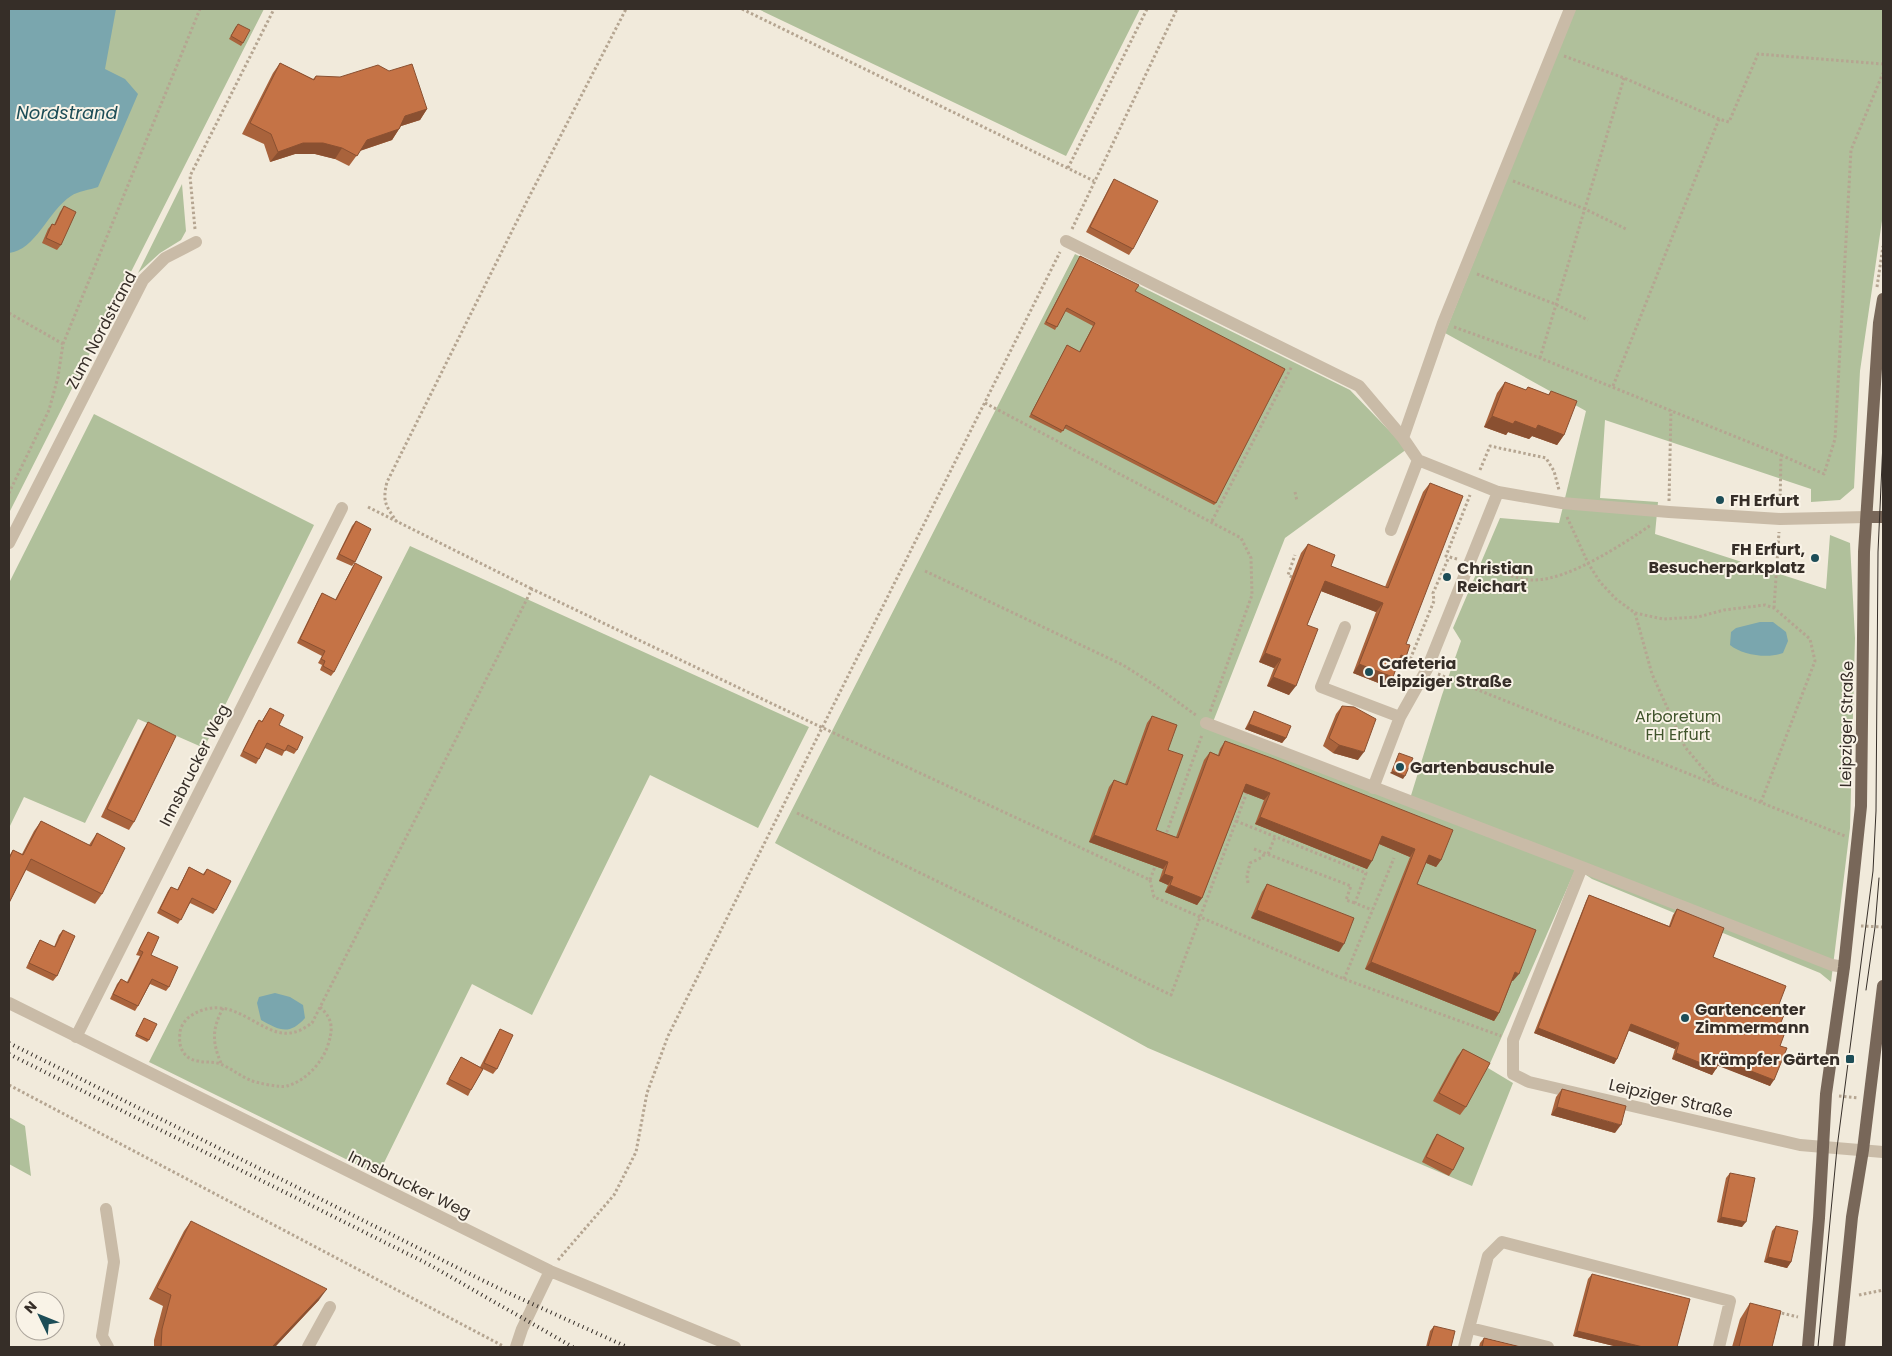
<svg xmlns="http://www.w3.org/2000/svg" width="1892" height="1356" viewBox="0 0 1892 1356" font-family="Poppins,sans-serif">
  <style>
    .green { fill: #b0c09b }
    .water { fill: #7aa6ae }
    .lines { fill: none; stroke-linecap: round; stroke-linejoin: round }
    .path { stroke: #b5a591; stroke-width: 3; stroke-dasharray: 2.5 2.5; stroke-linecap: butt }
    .minor { stroke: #c9bba7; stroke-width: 12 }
    .major { stroke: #786759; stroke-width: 12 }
    .tram { stroke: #362e28; stroke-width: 1 }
    .rail { stroke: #362e28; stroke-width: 4; stroke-dasharray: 1 4; stroke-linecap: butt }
    .wall { fill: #a9633c }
    .shaded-wall { fill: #8a5031 }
    .building { fill: #c57346; stroke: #8a5031 }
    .poi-dot { fill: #1d4d57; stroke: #f9f3e7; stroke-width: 2 }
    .labels { text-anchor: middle; stroke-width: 4; stroke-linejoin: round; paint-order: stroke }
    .street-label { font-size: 16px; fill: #362e28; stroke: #f9f3e7 }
    .poi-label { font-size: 16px; font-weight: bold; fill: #362e28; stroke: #f9f3e7; text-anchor: start }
    .park-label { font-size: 16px; fill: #40542c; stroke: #f9f3e7 }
    .water-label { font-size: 18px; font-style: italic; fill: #1d4d57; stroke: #f9f3e7 }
  </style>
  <rect width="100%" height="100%" fill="#f1eadb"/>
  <path class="green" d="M9 9H264L9 513Z
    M758 9H1140L1066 156Z
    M1575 9H1883V214L1860 371 1854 488 1840 500 1811 502V489L1605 420 1600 498 1658 502 1655 534 1826 589 1830 535 1850 543 1855 638 1850 828 1831 982 1820 973 1592 879 1576 868 1488 1068 1513 1083 1472 1186 1148 1048 775 843 1075 254 1350 390 1407 449 1285 538 1213 722 1409 802 1442 695 1461 641 1453 628 1500 518 1559 523 1586 411 1445 333Z
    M182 184 186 231 181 240 160 253 138 273Z
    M94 414 314 525 204 748 138 719 85 823 24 797 9 828V583Z
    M410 546 809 727 758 828 650 775 532 1015 472 984 378 1175 149 1062Z
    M9 1117 25 1126 31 1176 9 1164Z"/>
  <path class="water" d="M9 9H116L105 69 125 79 138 94 98 187C90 190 78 191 71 196 48 211 36 250 9 253Z
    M1760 622H1773L1786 632 1788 641 1783 653C1768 659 1742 655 1730 645L1731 632 1736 628Z
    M275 993 290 997 303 1005 305 1018C289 1036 279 1030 261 1020L257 1003 259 997Z"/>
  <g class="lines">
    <path class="path" d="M742 9 1094 181
      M1564 56 1624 78 1719 119
      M1068 168 1147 9
      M1513 181 1585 209 1626 229
      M195 229 190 176 274 9
      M1072 229 1177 9
      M1477 274 1555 304 1588 320
      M1877 287 1883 246
      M9 313 63 344 58 377 49 410 9 493
      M1454 327 1540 358 1781 455 1780 505
      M63 344 200 9
      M1540 358 1624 78
      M1613 386 1719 119 1729 122 1758 54 1883 64
      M985 403 1241 538 1251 558 1252 595 1210 712
      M1781 455 1824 474 1835 439 1851 150 1883 73
      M1480 470 1490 446 1546 458 1554 471 1559 490
      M1295 492 1297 501
      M1669 501 1671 410
      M368 507 532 589
      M1567 517 1588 563 1600 582 1616 599 1635 613 1663 619 1698 617 1724 610 1765 605 1774 608 1810 639 1815 661 1761 802
      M1212 521 1292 366
      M397 522C386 506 382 502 387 482L527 201 626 9
      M1457 559 1446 556 1470 495
      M1483 565C1499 571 1517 580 1534 580 1569 580 1623 544 1651 525
      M925 571 1123 665 1156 686 1197 716
      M1292 577 1288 575 1295 555
      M1774 608 1779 532
      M1635 613 1652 674 1685 747 1716 784
      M1415 665 1409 662 1434 601 1433 593 1449 557
      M1438 674 1845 836
      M797 813 1171 995 1247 792
      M1236 821 1366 873 1355 903 1372 910
      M1165 837 1202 735
      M1254 849 1351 886 1346 900 1355 903
      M1268 854 1275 837
      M1150 880 1154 897 1344 979 1501 1036
      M1248 883 1247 876 1250 863 1263 857 1264 853
      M1861 926 1883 927
      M1344 979 1394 858
      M320 1007C334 1020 333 1030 327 1048 320 1065 305 1081 287 1086 282 1088 256 1083 250 1080 240 1076 231 1068 220 1064 213 1061 205 1063 198 1061 183 1059 178 1046 180 1033 180 1027 186 1018 192 1015 235 989 262 1042 295 1032 301 1031 307 1026 312 1023L532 589 823 728 1150 880 1156 864
      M221 1063C212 1042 212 1029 223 1008
      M9 1085 503 1346
      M1839 1096 1858 1098
      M558 1260 614 1195 636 1152 647 1093 668 1036 1060 252
      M1859 1295 1883 1290
      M1777 1312 1798 1317"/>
    <path class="minor" d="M1066 241 1359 386 1403 438 1418 460 1498 492 1562 503 1669 512 1780 519 1867 517
      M1403 438 1443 323 1570 9
      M1391 530 1418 460
      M9 543 143 280 165 258 196 242
      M1345 627 1321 687 1400 717 1373 788
      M1400 717 1427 669 1498 492
      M1206 723 1582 867
      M1844 967 1832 965 1582 867 1513 1040V1074L1529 1082 1800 1145 1883 1152
      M9 1003 550 1271 735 1347
      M76 1037 342 508
      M106 1209 114 1262 102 1336 108 1347
      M1470 1328 1548 1347
      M308 1347 330 1307
      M516 1347 522 1329 550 1271
      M1464 1347 1488 1256 1502 1242 1730 1301 1719 1347"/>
    <path class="major" d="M1867 517H1883
      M1808 1347 1819 1218 1826 1094 1844 967 1861 806 1864 552 1879 323 1883 299
      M1839 1347 1852 1217 1863 1150 1883 986"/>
    <path class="tram" d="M1866 990 1875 927 1879 878
      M1818 1347 1837 1148 1873 871 1876 811 1878 552 1883 442"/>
    <path class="rail" d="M9 1043 504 1291 627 1347
      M9 1054 428 1264 573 1347"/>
  </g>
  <path class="wall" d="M236 26 243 43 241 46 229 39Z
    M280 63 313 79 316 76 427 109 420 120 401 126 392 140 360 151 349 166 335 159 315 154H295L270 162 264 144 242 134 273 73Z
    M1114 179 1133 249 1129 255 1086 232 1111 184Z
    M64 206 61 245 57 250 42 243 48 229 52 224 54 225 60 212Z
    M1080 256 1135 291 1216 503 1214 505 1064 428 1061 433 1029 417 1067 345 1079 352 1093 326 1065 311 1055 330 1044 324Z
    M1505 382 1526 390 1528 387 1548 395 1551 391 1564 435 1557 445 1532 436 1529 439 1508 432 1506 435 1484 427 1497 393Z
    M1430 483 1406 644 1399 666 1397 665 1386 686 1353 673 1376 612 1321 591 1307 625 1289 695 1267 686 1274 668 1259 662 1301 553 1308 544 1331 566 1385 587 1423 492Z
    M356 521 355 562 352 566 336 559 352 526Z
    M355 563 334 672 331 676 320 670 322 665 318 663 322 656 297 643 319 598 322 593 335 600 352 568Z
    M1342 706 1358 760 1333 753 1323 746 1336 714Z
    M270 708 279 725 297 750 294 754 285 750 282 756 265 748 256 764 240 756 256 724 259 720 262 721Z
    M1254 711 1286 738 1282 743 1245 729Z
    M1152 716 1168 750 1156 830 1176 837 1204 760 1210 752 1218 755 1220 749 1225 741 1441 860 1436 867 1426 863 1417 884 1513 981H1512L1499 1013 1494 1021 1365 969 1410 857 1379 844 1367 869 1255 824 1264 800 1243 792 1202 898 1197 905 1165 892 1168 885 1159 881 1163 869 1089 842 1109 787 1114 780 1125 784 1147 723Z
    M148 722 134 822 129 830 101 817 143 730Z
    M41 821 89 845 97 833 102 894 95 904 26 870 9 903V856L13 850 22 854 34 831Z
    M189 867 203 874 207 869 216 910 213 914 190 903 178 924 157 913 168 891 171 887 177 890Z
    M1267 884 1339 952 1251 918 1262 892Z
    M1589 895 1669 926 1673 915 1677 909 1713 957 1778 1007 1777 1032 1780 1046 1770 1086 1718 1065 1712 1075 1672 1059 1675 1049 1629 1030 1617 1059 1614 1064 1534 1033 1586 901Z
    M63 930 57 976 53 981 26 968 37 945 40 940 54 947 59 935Z
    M148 932 151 955 169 987 166 991 150 984 138 1006 135 1011 110 999 117 984 121 979 127 982 140 956 136 955 145 937Z
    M144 1018 149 1040 147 1042 135 1036Z
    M500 1029 497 1069 493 1074 483 1069 471 1090 468 1096 446 1084 461 1057 480 1067 497 1034Z
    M1463 1049 1466 1107 1460 1115 1433 1101 1457 1057Z
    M1562 1089 1615 1133 1551 1115 1556 1097Z
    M1437 1134 1453 1170 1449 1176 1422 1162 1433 1140Z
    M1730 1173 1742 1227 1717 1222 1726 1178Z
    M191 1221 319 1300 275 1347H154V1340L163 1306 149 1299 184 1231Z
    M1776 1226 1791 1262 1787 1268 1764 1262 1772 1231Z
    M1592 1274 1677 1347H1618L1573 1336 1588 1279Z
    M1750 1303 1772 1347H1732L1740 1319Z
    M1434 1326 1451 1347H1426L1430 1331Z
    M1883 1334V1347H1882Z
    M1484 1338 1521 1347H1479L1480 1343Z"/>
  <path class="shaded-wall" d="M427 109 420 120 398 127 405 116Z
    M399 129 392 140 359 151 367 140Z
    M303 143H323L342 148 335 159 315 154H295L270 162 278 152Z
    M1492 416 1538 425 1564 435 1557 445 1532 436 1529 439 1508 432 1506 435 1484 427Z
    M1325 581 1383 603 1376 612 1318 590Z
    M1265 653 1281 659 1274 668 1259 662Z
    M1401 655 1406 657 1399 666 1395 664Z
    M1359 664 1393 677 1386 686 1353 673Z
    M1273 677 1296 686 1289 695 1267 686Z
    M1249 724 1286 738 1282 743 1245 729Z
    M1339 745 1364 752 1358 760 1333 753Z
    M1392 771 1405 776 1403 779 1390 773Z
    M1246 784 1270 793 1264 800 1241 791Z
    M1260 817 1372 861 1367 869 1255 824Z
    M1094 835 1168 862 1163 869 1089 842Z
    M1382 836 1415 849 1410 857 1377 843Z
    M1429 855 1441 860 1436 867 1424 862Z
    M1164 874 1173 877 1168 885 1159 881Z
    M1170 885 1202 898 1197 905 1165 892Z
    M1257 910 1344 944 1339 952 1251 918Z
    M1371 962 1499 1013 1494 1021 1365 969Z
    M1515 972 1519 974 1513 981 1510 980Z
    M1631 1024 1679 1043 1675 1049 1627 1030Z
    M1538 1028 1617 1059 1614 1064 1534 1033Z
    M1676 1053 1716 1069 1712 1075 1672 1059Z
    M1720 1059 1774 1080 1770 1086 1716 1065Z
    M1557 1107 1621 1125 1615 1133 1551 1115Z
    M1721 1217 1746 1222 1742 1227 1717 1222Z
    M1768 1257 1791 1262 1787 1268 1764 1262Z
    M327 1289 319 1300 275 1347H272Z
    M1577 1331 1643 1347H1618L1573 1336Z"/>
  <path class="building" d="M238 24 250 30 243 43 231 36Z
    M280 63 314 80 316 76 340 77 378 65 389 71 412 64 427 109 405 116 399 129 367 140 357 156 342 148 323 143H303L278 152 271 134 250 123Z
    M1114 179 1158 201 1133 249 1090 227Z
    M64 206 76 212 61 245 46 238 52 224 55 225Z
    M1080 256 1139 285 1135 291 1285 369 1216 503 1066 425 1063 431 1031 414 1067 345 1080 352 1095 323 1067 308 1057 327 1046 322Z
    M1505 382 1526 390 1528 387 1549 395 1551 391 1577 401 1564 435 1538 425 1536 429 1515 421 1513 424 1492 416Z
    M1430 483 1463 496 1406 644 1410 645 1406 657 1401 655 1393 677 1359 664 1383 603 1325 581 1307 625 1318 629 1296 686 1273 677 1281 659 1265 653 1308 544 1335 555 1331 566 1388 588Z
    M356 521 371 529 355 562 339 554Z
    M355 563 382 577 334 672 323 666 325 661 321 659 325 651 300 639 322 593 336 600Z
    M1342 706 1354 707 1376 719 1364 752 1339 745 1329 738Z
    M270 708 284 715 279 725 303 737 297 750 288 745 285 751 267 743 259 759 243 751 259 720 262 722Z
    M1254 711 1291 726 1286 738 1249 724Z
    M1152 716 1177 725 1168 750 1183 755 1156 830 1178 838 1210 752 1219 756 1225 741 1274 759 1453 830 1441 860 1429 855 1417 884 1536 930 1519 974 1515 972 1499 1013 1371 962 1415 849 1382 836 1372 861 1260 817 1270 793 1246 784 1202 898 1170 885 1173 877 1164 874 1168 862 1094 835 1114 780 1127 785Z
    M148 722 176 736 134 822 107 809Z
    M1399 753 1413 758 1405 776 1392 771Z
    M41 821 91 846 97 833 125 848 102 894 31 859 9 903V859L13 850 23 855Z
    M189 867 204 875 207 869 231 881 216 910 192 898 181 920 160 909 171 887 178 890Z
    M1267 884 1354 918 1344 944 1257 910Z
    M1589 895 1670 927 1677 909 1724 928 1713 957 1786 986 1778 1007 1786 1010 1777 1032 1784 1035 1780 1046 1787 1048 1774 1080 1720 1059 1716 1069 1676 1053 1679 1043 1631 1024 1617 1059 1538 1028Z
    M63 930 75 936 57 976 29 963 40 940 55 947Z
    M148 932 159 937 151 955 178 967 169 987 152 979 138 1006 113 994 121 979 128 983 143 952 139 950Z
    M144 1018 157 1024 149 1040 136 1034Z
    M500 1029 513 1035 497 1069 484 1063Z
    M1463 1049 1490 1063 1466 1107 1439 1093Z
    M461 1057 483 1069 471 1090 449 1079Z
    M1562 1089 1626 1106 1621 1125 1557 1107Z
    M1437 1134 1464 1148 1453 1170 1426 1157Z
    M1730 1173 1755 1178 1746 1222 1721 1217Z
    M191 1221 327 1289 272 1347H161L162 1329 171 1295 157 1288Z
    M1776 1226 1798 1231 1791 1262 1768 1257Z
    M1592 1274 1690 1299 1677 1347H1643L1577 1331Z
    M1750 1303 1781 1311 1772 1347H1739Z
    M1434 1326 1455 1331 1451 1347H1428Z
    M1484 1338 1521 1347H1482Z"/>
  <g class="poi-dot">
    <circle cx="1720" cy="500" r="5"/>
    <circle cx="1815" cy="558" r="5"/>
    <circle cx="1447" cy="577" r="5"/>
    <circle cx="1369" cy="672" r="5"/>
    <circle cx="1400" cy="767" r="5"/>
    <circle cx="1685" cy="1018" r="5"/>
    <rect x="1845" y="1054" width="10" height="10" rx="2.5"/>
  </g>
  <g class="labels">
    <g class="street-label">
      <text transform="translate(101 330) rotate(-62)" y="6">Zum Nordstrand</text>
      <text transform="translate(1846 724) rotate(-89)" y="6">Leipziger Straße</text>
      <text transform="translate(194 765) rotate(-63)" y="6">Innsbrucker Weg</text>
      <text transform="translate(1671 1098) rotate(13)" y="6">Leipziger Straße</text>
      <text transform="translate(410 1184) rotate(26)" y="6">Innsbrucker Weg</text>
    </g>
    <g class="poi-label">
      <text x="1730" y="506">FH Erfurt</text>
      <text x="1805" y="555" text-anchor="end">FH Erfurt,<tspan x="1805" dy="18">Besucherparkplatz</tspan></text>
      <text x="1457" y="574">Christian<tspan x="1457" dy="18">Reichart</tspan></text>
      <text x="1379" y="669">Cafeteria<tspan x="1379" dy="18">Leipziger Straße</tspan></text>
      <text x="1410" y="773">Gartenbauschule</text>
      <text x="1695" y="1015">Gartencenter<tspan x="1695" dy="18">Zimmermann</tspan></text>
      <text x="1840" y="1065" text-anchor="end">Krämpfer Gärten</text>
    </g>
    <g class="park-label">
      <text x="1678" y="722">Arboretum<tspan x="1678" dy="18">FH Erfurt</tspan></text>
    </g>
    <g class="water-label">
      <text x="67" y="119">Nordstrand</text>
    </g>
  </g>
  <rect width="1892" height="1356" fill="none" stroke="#362e28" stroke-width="20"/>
  <g transform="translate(40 1316) rotate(313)"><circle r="24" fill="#f9f3e7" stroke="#aba49b"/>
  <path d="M0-4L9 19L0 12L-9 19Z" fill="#1d4d57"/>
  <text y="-8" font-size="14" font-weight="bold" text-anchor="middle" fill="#362e28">N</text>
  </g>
</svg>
